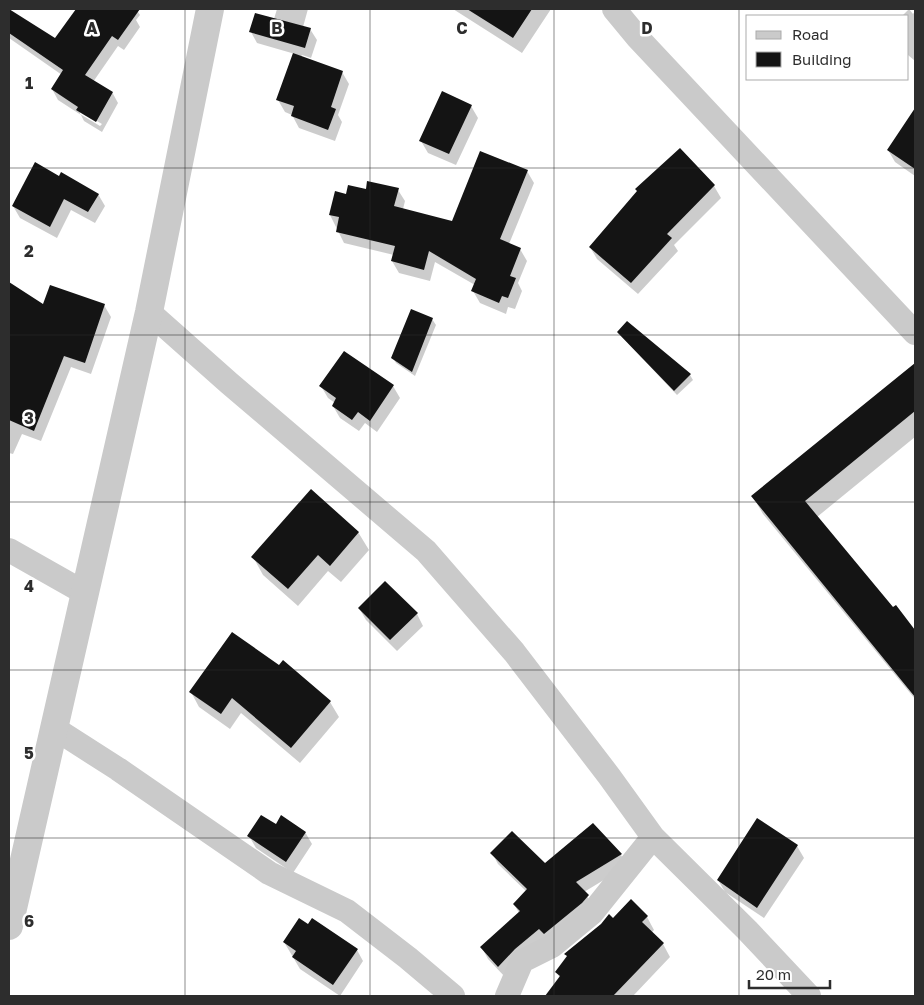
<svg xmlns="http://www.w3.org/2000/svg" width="924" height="1005" viewBox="0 0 924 1005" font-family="'Golos Text',sans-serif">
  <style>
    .shadow { fill: #0003; fill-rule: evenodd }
    .building { fill: #141414 }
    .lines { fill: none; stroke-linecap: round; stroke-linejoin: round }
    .minor { stroke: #cacaca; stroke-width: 24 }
    .tertiary { stroke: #cacaca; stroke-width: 28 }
    .grid { fill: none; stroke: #2d2d2d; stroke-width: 1; stroke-opacity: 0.55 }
    .grid-label { font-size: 16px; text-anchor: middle; font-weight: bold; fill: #2d2d2d; stroke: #fff; stroke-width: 5; stroke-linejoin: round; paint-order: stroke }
  </style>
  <rect width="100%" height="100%" fill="#fff"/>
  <path class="shadow" d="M78 9H136L140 15 136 20 140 27 124 50 118 46 93 82 112 92 118 103 102 132 84 121 81 115 58 100 52 89 62 75 9 38V20L14 13 55 40ZM80 111 102 124 100 126 80 114Z
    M277 9H308L303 27 310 29 317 40 311 58 302 55 301 57 342 72 349 84 338 115 342 122 335 141 299 128 292 115 285 112 278 100 295 54 257 43 251 32 274 19Z
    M453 9H551L522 53Z
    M909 9 913 14 915 11V61L908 55V16H902Z
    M471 106 478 118 456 165 428 153 421 141Z
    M910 119 915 122V176L895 162 888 150Z
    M680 150 714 186 721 198 674 245 678 251 638 294 597 259 590 247Z
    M527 171 534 183 509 244 520 249 527 261 518 283 522 291 515 309 508 307 506 314 480 303 473 291 475 285 435 262 430 281 399 273 392 261 394 255 344 243 330 215 347 195 367 191 398 190 405 201 403 209 452 222Z
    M60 177 98 194 105 206 95 223 71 210 57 238 20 218 13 206Z
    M9 283 44 306 104 305 111 317 91 374 71 367 41 441 22 434 13 454 9 453Z
    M432 319 436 325 415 376 396 363 393 358Z
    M627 323 690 375 693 380 677 395 622 337 619 332Z
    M915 365V437L817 517 892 609 895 607 915 632V699L763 514 753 497Z
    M321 386H393L400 398 377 432 365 423 359 431 340 418 333 406 335 403 328 398Z
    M358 532 369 550 341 582 328 571 298 606 263 575 253 557Z
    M359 608 417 614 423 626 397 651 366 620Z
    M283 662 330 702 339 717 300 763 241 713 230 729 199 707 191 692 279 666Z
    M593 825 621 855 627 866 584 892 594 907 505 977 488 959 482 948 519 913 514 904 527 892 498 864 492 853 545 865Z
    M276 826 305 832 312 844 293 873 256 848 249 836Z
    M797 846 804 858 764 918 725 892 718 880Z
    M647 917 654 930 651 933 663 944 670 957 633 996H547L560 978 557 973 613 920Z
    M284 942 357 950 363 961 340 996 300 969Z"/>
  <path class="building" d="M9 9 55 38 76 9H140L118 40 112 36 85 75 113 92 96 122 76 110 78 107 51 89 63 70 9 33Z
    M467 9H532L513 38Z
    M255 13 311 28 305 48 249 32Z
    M293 53 343 71 331 107 336 109 328 130 291 116 294 106 276 100Z
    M442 91 472 105 449 154 419 141Z
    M915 108V169L887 150Z
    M680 148 715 185 667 234 672 238 631 283 589 247 637 191 635 189Z
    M480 151 528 170 500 239 521 248 510 276 516 278 508 298 502 296 499 303 471 291 476 279 429 251 424 270 391 261 395 246 336 232 339 217 329 215 335 191 346 194 348 185 366 189 367 181 399 188 394 206 452 221Z
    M35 162 59 176 61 172 99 194 88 212 64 199 50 227 12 206Z
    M9 282 43 304 50 285 105 304 85 363 64 356 34 431 9 420Z
    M411 309 433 318 412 372 391 358Z
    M627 321 691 374 674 391 617 332Z
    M344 351 394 385 370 421 358 412 352 420 332 406 336 398 319 386Z
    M915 363V411L805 501 893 607 896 605 915 630V697L751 496Z
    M311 489 359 532 330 566 318 555 288 589 251 557Z
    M385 581 418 613 390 640 358 608Z
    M232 632 279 665 283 660 331 701 291 748 232 698 221 714 189 692Z
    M261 815 276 824 281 815 306 832 286 862 247 836Z
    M757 818 798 845 757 908 717 880Z
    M593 823 622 854 576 882 589 895 582 903 544 934 539 929 515 949 498 967 480 947 520 911 513 904 527 889 490 853 512 831 545 863Z
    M631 899 648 916 642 922 664 943 613 996H545L560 976 555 972 567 956 564 954 601 924 609 914 613 918Z
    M299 918 308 924 312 918 358 949 333 985 292 957 296 951 283 942Z"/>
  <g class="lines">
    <path class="minor" d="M614 9 638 38 915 333
      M149 312 229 383 426 551 514 652 609 776 653 837 747 930 809 996
      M9 550 85 593
      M54 728 118 769 269 873 347 911 408 958 453 996
      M507 996 522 961 552 946 592 913 653 837"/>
    <path class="tertiary" d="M9 926 149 312 210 9"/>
  </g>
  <path class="grid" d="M185 9V996M370 9V996M554 9V996M739 9V996M9 168H915M9 335H915M9 502H915M9 670H915M9 838H915"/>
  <g class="grid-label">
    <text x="92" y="34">A</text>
    <text x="277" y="34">B</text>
    <text x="462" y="34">C</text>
    <text x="647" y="34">D</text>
    <text x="29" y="89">1</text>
    <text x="29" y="257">2</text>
    <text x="29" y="424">3</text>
    <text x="29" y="592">4</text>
    <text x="29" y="759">5</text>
    <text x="29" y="927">6</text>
  </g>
  <rect width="924" height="1005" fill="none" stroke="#2d2d2d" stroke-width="20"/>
  <rect x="746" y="15" width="162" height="65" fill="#ffffff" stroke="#ababab"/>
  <rect x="756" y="31" width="25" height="8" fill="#cacaca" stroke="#ababab"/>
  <text x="792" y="40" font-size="15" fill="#2d2d2d">Road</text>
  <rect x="756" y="52" width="25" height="15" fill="#141414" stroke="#ababab"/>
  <text x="792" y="65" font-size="15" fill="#2d2d2d">Building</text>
  <path d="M749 980v8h81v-8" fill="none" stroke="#2d2d2d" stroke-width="2.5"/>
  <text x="756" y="980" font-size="15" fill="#2d2d2d" stroke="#ffffff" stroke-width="4" paint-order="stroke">20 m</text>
</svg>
